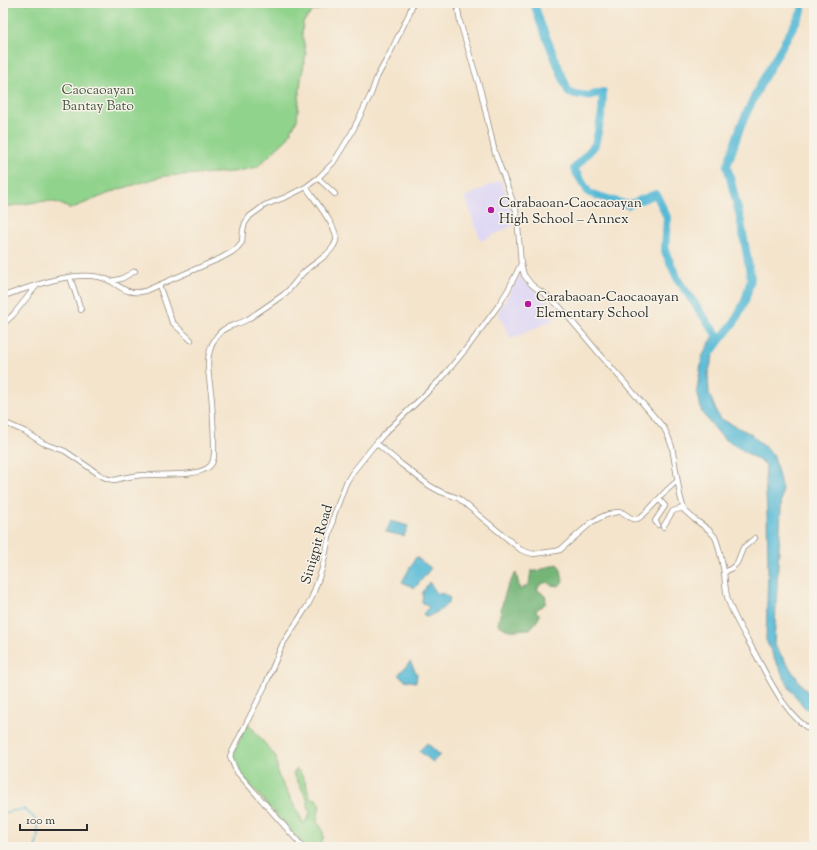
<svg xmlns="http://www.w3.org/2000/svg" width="817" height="850" viewBox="0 0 817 850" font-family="'Sorts Mill Goudy',serif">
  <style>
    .built { fill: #ddd5f6 }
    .green { fill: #90d38c; stroke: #5e7f5c }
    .forest { fill: #74b578; stroke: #507052 }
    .water { fill: #57bad6; stroke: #417280 }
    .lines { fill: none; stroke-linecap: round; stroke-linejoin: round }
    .stream { stroke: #57bad6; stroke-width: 1.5 }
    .river { stroke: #57bad6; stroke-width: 8 }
    .street-casing { stroke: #90887c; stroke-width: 6 }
    .street { stroke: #fff; stroke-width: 4.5 }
    .poi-dot { fill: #b5179e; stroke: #f7f3e8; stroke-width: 1.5 }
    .labels { text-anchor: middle; stroke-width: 3; stroke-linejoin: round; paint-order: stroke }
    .park-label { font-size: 14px; fill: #445543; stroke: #f7f3e8 }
    .poi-label { font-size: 14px; fill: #2b2b2b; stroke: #f7f3e8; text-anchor: start }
    .street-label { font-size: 14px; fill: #2b2b2b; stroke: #f7f3e8 }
  </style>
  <rect width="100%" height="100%" fill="#f7f3e8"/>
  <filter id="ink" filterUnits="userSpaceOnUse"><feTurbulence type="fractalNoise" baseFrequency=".025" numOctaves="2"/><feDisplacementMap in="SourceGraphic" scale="8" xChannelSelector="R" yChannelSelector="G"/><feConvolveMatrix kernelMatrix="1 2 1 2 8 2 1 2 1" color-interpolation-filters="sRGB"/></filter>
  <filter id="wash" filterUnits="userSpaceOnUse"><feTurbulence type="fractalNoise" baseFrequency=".012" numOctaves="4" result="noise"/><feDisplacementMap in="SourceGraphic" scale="16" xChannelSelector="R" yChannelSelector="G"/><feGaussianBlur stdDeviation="0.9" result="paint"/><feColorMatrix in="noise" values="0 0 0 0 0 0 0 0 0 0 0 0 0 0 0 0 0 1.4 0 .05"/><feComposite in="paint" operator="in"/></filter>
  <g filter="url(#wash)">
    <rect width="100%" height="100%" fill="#f4e4cc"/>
    <path class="built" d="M501 180 516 224 481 241 465 197Z
      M519 276 533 290 545 298 560 311 553 320 511 339 498 313Z"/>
    <path class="green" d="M3 3H328L326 8 313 11 303 22 302 33 306 54 301 79 297 120 287 139 257 167 233 172 164 176 120 189 70 209C65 206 59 203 53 202 39 199 18 207 3 206Z
      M248 723 276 757 278 775 304 824 310 814 307 799 293 773 296 769C305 775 307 788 310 798L316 799 320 804 317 822 321 827 324 837 319 847H305L237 770 232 756Z"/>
    <path class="forest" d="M558 564 561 570 563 581 559 586 551 585 548 582 541 584 537 589 546 597 545 604 540 607 536 611 540 615 537 621 530 629C515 629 511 634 498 624 502 606 504 587 516 573L520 590 529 584 531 571H537L548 567Z"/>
    <path class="water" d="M713 337 721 344 714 352 708 374 709 393 719 418 751 434 774 456 782 490 774 645 803 687 814 698V714L804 707 790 689 774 658 766 640 768 569 767 510 765 480 766 465 723 438 702 413 697 390 702 357Z
      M391 521 408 526 404 536 386 532Z
      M416 557 431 568 415 588 402 582Z
      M429 582 437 593 444 594 450 598C447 608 436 613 427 617L423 614 429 607 422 602 423 592Z
      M410 662 417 674 416 682 405 680 398 675Z
      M427 743 440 755 433 762 419 751Z"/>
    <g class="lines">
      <path class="stream" d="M3 813 12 811 24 809C27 812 32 815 34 818 39 825 39 839 35 847"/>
      <path class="river" d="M534 3 540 22 569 93 588 96 603 92 602 113 595 145 574 169 589 193 628 205 656 194 667 217 665 251 678 280 720 340 712 351
        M720 340 735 321 745 301 751 279 740 217 727 166 741 125 760 85 802 11V3"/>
    </g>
  </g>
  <g filter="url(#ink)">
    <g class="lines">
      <defs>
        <path id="street" d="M457 3 460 22 481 92 495 153 516 210 518 227 521 264 524 275 531 284 537 289 545 294 559 306 603 358 645 406 664 428 668 436 672 447 680 495 684 510 694 519 709 530 715 537 717 542C720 551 722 562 724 572 725 580 725 588 727 596 730 611 743 632 751 646 767 674 784 716 814 732
          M318 178 335 194
          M70 277 81 310
          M111 281 121 279 135 271
          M159 285 172 322 191 340
          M3 296C32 287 69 271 99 277 118 280 122 297 145 291L221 258 232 252 237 248 242 242 243 230 245 223 250 216 257 211 265 205 286 197 306 187 318 178 333 163 351 134 371 94 377 77 389 55 409 14 413 3
          M3 324 13 315 37 285
          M3 422 26 432 43 443 65 451 100 475 108 479 115 480C126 477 137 475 148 475 163 474 199 477 210 466 215 461 214 453 214 446 214 432 213 418 212 404 211 381 202 359 215 339 224 324 235 327 248 319 260 311 272 303 283 295 291 289 296 280 303 273 312 264 326 258 333 247 335 244 337 239 336 236 334 223 313 198 306 187
          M376 443 401 464 430 486 441 492 458 498 521 550 533 554 556 551 560 550 592 522C598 518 613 511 621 512 626 513 631 521 637 519 644 517 660 497 666 491 669 488 674 484 677 481
          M658 525 655 521 665 506 659 499
          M663 527 673 511 683 508
          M724 573 733 567 737 563 743 548 755 538
          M303 847 236 771 230 756 265 686 282 645 308 605 312 597 322 569 334 515 346 483 352 473 376 443 385 433 441 379 470 344 498 306 508 290 521 264"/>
      </defs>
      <use href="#street" class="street-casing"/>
      <use href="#street" class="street"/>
    </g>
  </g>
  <g class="poi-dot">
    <circle cx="491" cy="210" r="4"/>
    <circle cx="528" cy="304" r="4"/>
  </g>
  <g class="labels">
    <g class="park-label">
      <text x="98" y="94">Caocaoayan<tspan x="98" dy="16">Bantay Bato</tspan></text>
    </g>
    <g class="poi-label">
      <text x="499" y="207">Carabaoan-Caocaoayan<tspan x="499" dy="16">High School – Annex</tspan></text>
      <text x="536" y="301">Carabaoan-Caocaoayan<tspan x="536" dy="16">Elementary School</tspan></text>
    </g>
    <g class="street-label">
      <text transform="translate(316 544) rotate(-74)" y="5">Sinigpit Road</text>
    </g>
  </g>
  <rect width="817" height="850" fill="none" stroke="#f7f3e8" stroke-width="16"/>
  <path d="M20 824v6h67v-6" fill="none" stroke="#2b2b2b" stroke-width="2"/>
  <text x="26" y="824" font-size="12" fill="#2b2b2b" stroke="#f7f3e8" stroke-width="3" paint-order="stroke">100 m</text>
</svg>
